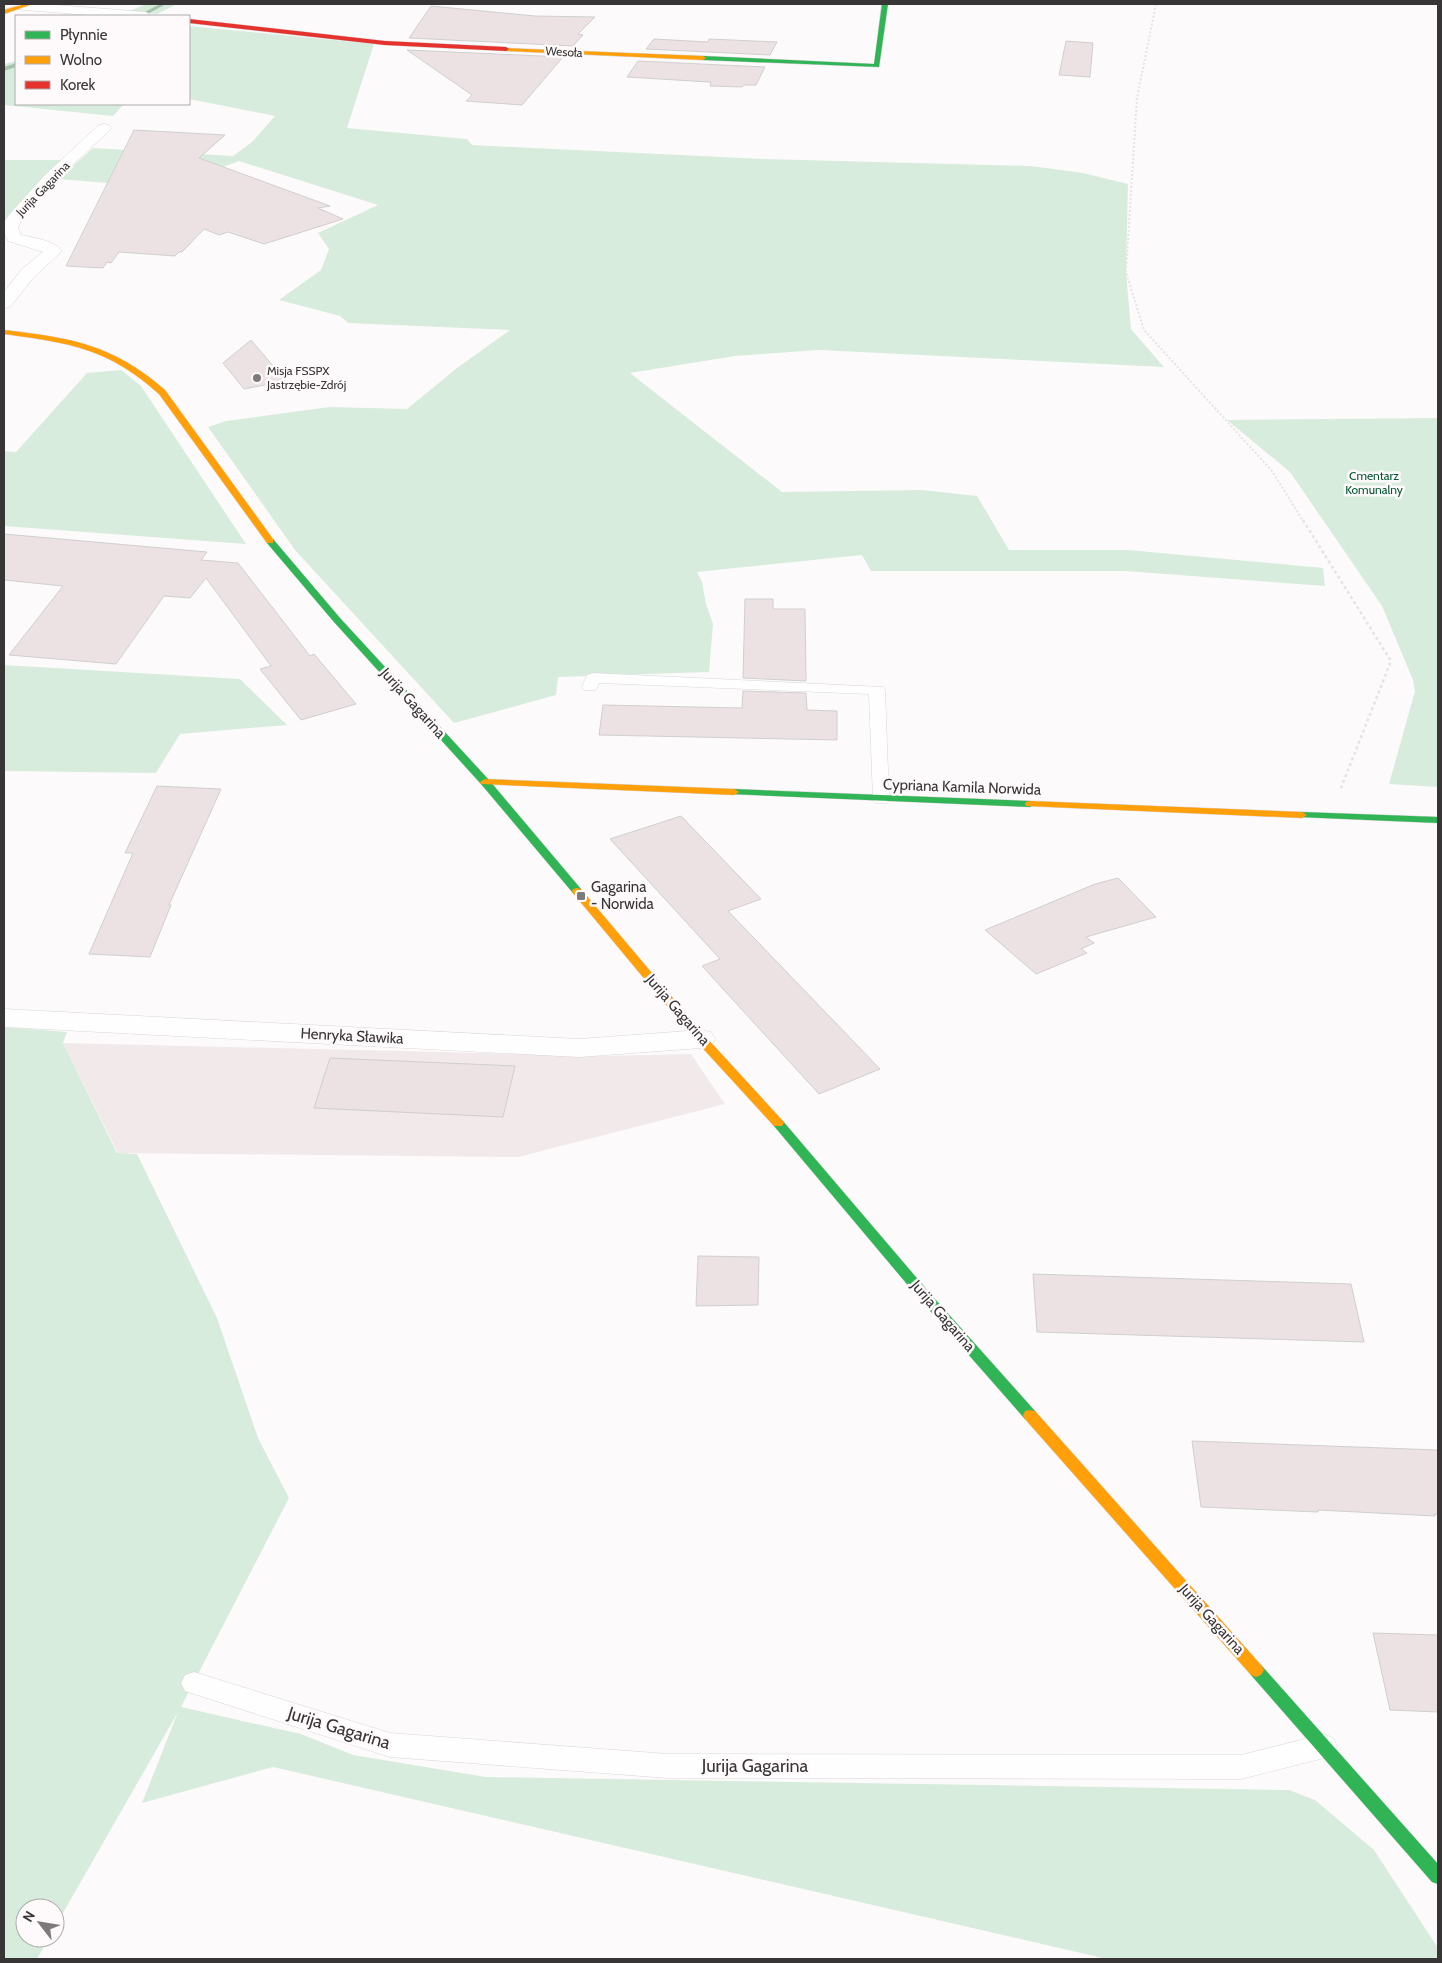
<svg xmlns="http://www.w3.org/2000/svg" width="1442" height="1963" viewBox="0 0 1442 1963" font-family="Cabin,sans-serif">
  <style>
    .built { fill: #f1e9ea }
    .green { fill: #d8ecde }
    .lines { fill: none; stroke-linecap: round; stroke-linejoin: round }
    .stream { fill: #a5c3af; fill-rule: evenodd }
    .building { fill: #ece1e3; stroke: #d0cfcf }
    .lane-casing { stroke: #d8d6d6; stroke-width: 1 }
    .street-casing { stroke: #d8d6d6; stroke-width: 1 }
    .fast-casing { stroke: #d8d6d6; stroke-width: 1 }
    .slow-casing { stroke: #d8d6d6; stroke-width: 1 }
    .jam-casing { stroke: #d8d6d6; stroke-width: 1 }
    .path-far1 { stroke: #e5e4e4; stroke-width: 2; stroke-dasharray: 2 2; stroke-linecap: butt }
    .path { stroke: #e5e4e4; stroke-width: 2.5; stroke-dasharray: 3 3; stroke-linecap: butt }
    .lane { fill: #fffefe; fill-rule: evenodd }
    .street { fill: #fffefe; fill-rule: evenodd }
    .fast { fill: #30b455; fill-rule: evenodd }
    .slow { fill: #ff9f0a; fill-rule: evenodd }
    .jam { fill: #e5322d; fill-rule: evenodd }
    .poi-dot { fill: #7c7a7a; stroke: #fef9fa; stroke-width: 2 }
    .labels { text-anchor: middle; stroke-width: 5; stroke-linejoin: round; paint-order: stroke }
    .far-street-label { font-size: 12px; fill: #373535; stroke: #fef9fa }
    .far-poi-label { font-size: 12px; fill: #373535; stroke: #fef9fa; text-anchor: start }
    .far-park-label { font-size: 12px; fill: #025530; stroke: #fef9fa }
    .street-label { font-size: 15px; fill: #373535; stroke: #fef9fa }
    .poi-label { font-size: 15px; fill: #373535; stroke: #fef9fa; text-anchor: start }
    .near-street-label { font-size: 18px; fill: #373535; stroke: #fef9fa }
  </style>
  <rect width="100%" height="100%" fill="#fdfafb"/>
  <path class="built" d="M63 1043 603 1056 691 1054 725 1104 518 1157 118 1153Z"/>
  <path class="green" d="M147 4H177L157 14 129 11Z
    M189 26 374 44 347 128 467 139 472 145 491 146 764 159 1031 166 1083 173 1128 184 1126 272 1131 329 1164 367 819 350 735 356 630 373 782 492 922 490 977 496 1009 550H1128L1323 568 1325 586 1125 571H871L862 555 697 572 702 582 706 604 713 624 709 672 558 677 556 695 454 723 295 550 208 427 226 421 329 407 407 409 457 368 510 330 348 323 340 316 279 300 321 270 329 249 318 233 378 205 239 161 197 177 158 187 58 179 93 148 233 156 252 142 275 116 189 99Z
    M16 61V104H124L113 116 4 105V64Z
    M4 160H61L4 223Z
    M121 370 141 386 246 544 4 526V451L16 452 87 373Z
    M1438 418V787L1389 784 1415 691 1413 680 1382 606 1290 472 1227 420Z
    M4 665 240 679 287 725 180 734 156 773 4 771Z
    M4 1027 67 1032 63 1043 117 1153 137 1154 217 1318 258 1438 289 1498 181 1707 301 1734 353 1755 486 1777 1289 1790 1315 1800 1374 1850 1438 1948V1959H1107L273 1767 142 1803 178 1712 55 1927V1908H25V1938H49L37 1959H4Z"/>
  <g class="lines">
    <path class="stream" d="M160 4H166L144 16H137Z
      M16 63V67L4 71V67Z"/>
  </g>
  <path class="building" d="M431 6 535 16 595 17 578 34 583 35 573 46 409 38Z
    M654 39 708 42 709 39 777 42 770 55 646 49Z
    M1066 41 1093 43 1090 77 1059 75Z
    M407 50 563 57 522 105 466 101 472 95Z
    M638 61 765 67 756 85H744L742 87 710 86 711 82H709L627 77Z
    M134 130 225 135 199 158 330 206 318 208 343 219 264 244 228 232 219 235 204 229 182 252H179L175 256 119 252 111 263 107 262 103 268 66 266Z
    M251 340 286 381 244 389 223 363Z
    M4 534 207 552 201 560 238 563 310 656 314 654 356 704 301 720 260 669 271 666 206 578 190 598 164 596 116 664 9 655 63 586 4 580Z
    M745 599H773V609H805L806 681 743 678Z
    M743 691 806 693 807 710 837 711V740L599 735 603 705 742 708Z
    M157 786 221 789 169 905H171L150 957 89 954 133 853H125Z
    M681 816 761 899 728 911 880 1069 819 1094 702 966 720 959 610 839Z
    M1118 878 1156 917 1086 937 1094 943 1081 949 1087 953 1036 974 985 930 1095 884Z
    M330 1058 515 1066 503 1117 314 1108Z
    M698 1256 759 1257 758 1305 696 1306Z
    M1033 1274 1351 1284 1364 1342 1037 1332Z
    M1192 1441 1438 1450V1514H1435V1516L1318 1510V1512L1201 1507Z
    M1373 1633 1438 1635V1712L1390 1710Z"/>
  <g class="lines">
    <defs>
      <path id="lane" d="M593 673 883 687 885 690 889 799 887 803H875L873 799 869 694 599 683 596 690H584L582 687 587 675Z
        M194 1672 390 1733 668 1754 1241 1755 1324 1734 1333 1738 1337 1746 1333 1754 1324 1758 1241 1779 668 1778 390 1757 185 1691 181 1683 185 1675Z"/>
      <path id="street" d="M19 4H43L146 12 152 16H102L24 10 19 9 18 6Z
        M104 124 109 125 111 128 109 131 55 181 21 221 18 227 21 235C34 238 54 240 62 251L34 277 10 307 4 308V292L22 269 43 252 8 241 4 232V223L8 216 45 175 99 125Z
        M4 1009 579 1039 701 1030 711 1032 715 1039 711 1046 701 1048 579 1057 4 1027Z"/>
      <path id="fast" d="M882 4H888L879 67 703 60 700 58 703 56 874 64Z
        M270 538 273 539 340 618 489 780 581 889 582 891 581 893H573L481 784 334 622 267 543 266 541Z
        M734 789 1030 801 1035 804 1030 807 730 794 729 792Z
        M1302 812 1438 817V823L1298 817 1297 815 1298 813Z
        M778 1119 782 1120 927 1290 1035 1411 1037 1415 1035 1419 1030 1420 1025 1419 917 1296 774 1126 772 1123 774 1120Z
        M1256 1663 1261 1665 1438 1864V1884L1432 1882 1251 1675 1248 1670 1251 1665Z"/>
      <path id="slow" d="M25 4H33L4 14V10Z
        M504 48 703 56 706 58 703 60 506 51Z
        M4 330C71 338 112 344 165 390L273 539V543H267L159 394C108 348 70 343 4 334Z
        M485 779 734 789 739 792 734 795 481 784 480 782Z
        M1030 801 1302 812 1307 815 1302 818 1026 806 1025 804 1026 802Z
        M577 888 581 889 705 1036 782 1120 784 1123 782 1126H774L697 1042 573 893 572 891 573 889Z
        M1030 1410 1035 1411 1261 1665 1264 1670 1261 1675 1256 1677 1251 1675 1025 1419 1023 1415 1025 1411Z"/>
      <path id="jam" d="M189 19 385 41 506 47 509 49 506 51 385 45 189 23Z"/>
    </defs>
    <use href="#lane" class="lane-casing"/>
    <use href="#street" class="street-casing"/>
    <use href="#fast" class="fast-casing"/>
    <use href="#slow" class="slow-casing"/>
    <use href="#jam" class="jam-casing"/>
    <path class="path-far1" d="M1156 4 1137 98 1126 272 1144 330 1272 471 1303 521"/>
    <path class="path" d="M1303 520 1391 661 1341 788"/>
    <use href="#lane" class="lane"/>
    <use href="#street" class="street"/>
    <use href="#fast" class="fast"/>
    <use href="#slow" class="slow"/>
    <use href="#jam" class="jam"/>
  </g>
  <g class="poi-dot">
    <circle cx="257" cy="378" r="5"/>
    <rect x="576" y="891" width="10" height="10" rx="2.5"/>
  </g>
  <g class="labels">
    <g class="far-street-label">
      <text transform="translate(564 52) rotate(3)" y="4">Wesoła</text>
      <text transform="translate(43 189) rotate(-46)" y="4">Jurija Gagarina</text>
    </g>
    <g class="far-poi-label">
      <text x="267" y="375">Misja FSSPX<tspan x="267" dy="14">Jastrzębie-Zdrój</tspan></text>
    </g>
    <g class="far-park-label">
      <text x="1374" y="480">Cmentarz<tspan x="1374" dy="14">Komunalny</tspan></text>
    </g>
    <g class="street-label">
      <text transform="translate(413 703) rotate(48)" y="5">Jurija Gagarina</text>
      <text transform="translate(962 787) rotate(2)" y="5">Cypriana Kamila Norwida</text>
      <text transform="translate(678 1010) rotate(49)" y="5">Jurija Gagarina</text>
      <text transform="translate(352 1036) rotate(3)" y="5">Henryka Sławika</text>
      <text transform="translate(943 1316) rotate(49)" y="5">Jurija Gagarina</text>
      <text transform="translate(1212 1619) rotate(48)" y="5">Jurija Gagarina</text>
    </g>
    <g class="poi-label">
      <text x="591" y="892">Gagarina<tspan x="591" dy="17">- Norwida</tspan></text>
    </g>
    <g class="near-street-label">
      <text transform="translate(339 1728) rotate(17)" y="6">Jurija Gagarina</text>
      <text x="755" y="1772">Jurija Gagarina</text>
    </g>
  </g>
  <rect width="1442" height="1963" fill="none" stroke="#373535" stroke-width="10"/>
  <rect x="15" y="15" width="175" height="90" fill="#fef9fa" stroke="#aeabab"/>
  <rect x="25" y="31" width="25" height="8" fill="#30b455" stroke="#aeabab"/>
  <text x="60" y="40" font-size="15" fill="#373535">Płynnie</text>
  <rect x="25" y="56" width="25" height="8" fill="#ff9f0a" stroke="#aeabab"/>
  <text x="60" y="65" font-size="15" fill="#373535">Wolno</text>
  <rect x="25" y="81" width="25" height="8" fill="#e5322d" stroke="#aeabab"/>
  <text x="60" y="90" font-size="15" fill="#373535">Korek</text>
  <g transform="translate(40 1923) rotate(301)"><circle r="24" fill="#fef9fa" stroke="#aeabab"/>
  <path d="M0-4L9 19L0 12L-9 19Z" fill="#7c7a7a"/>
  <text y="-8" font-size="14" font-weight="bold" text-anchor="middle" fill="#373535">N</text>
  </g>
</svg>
